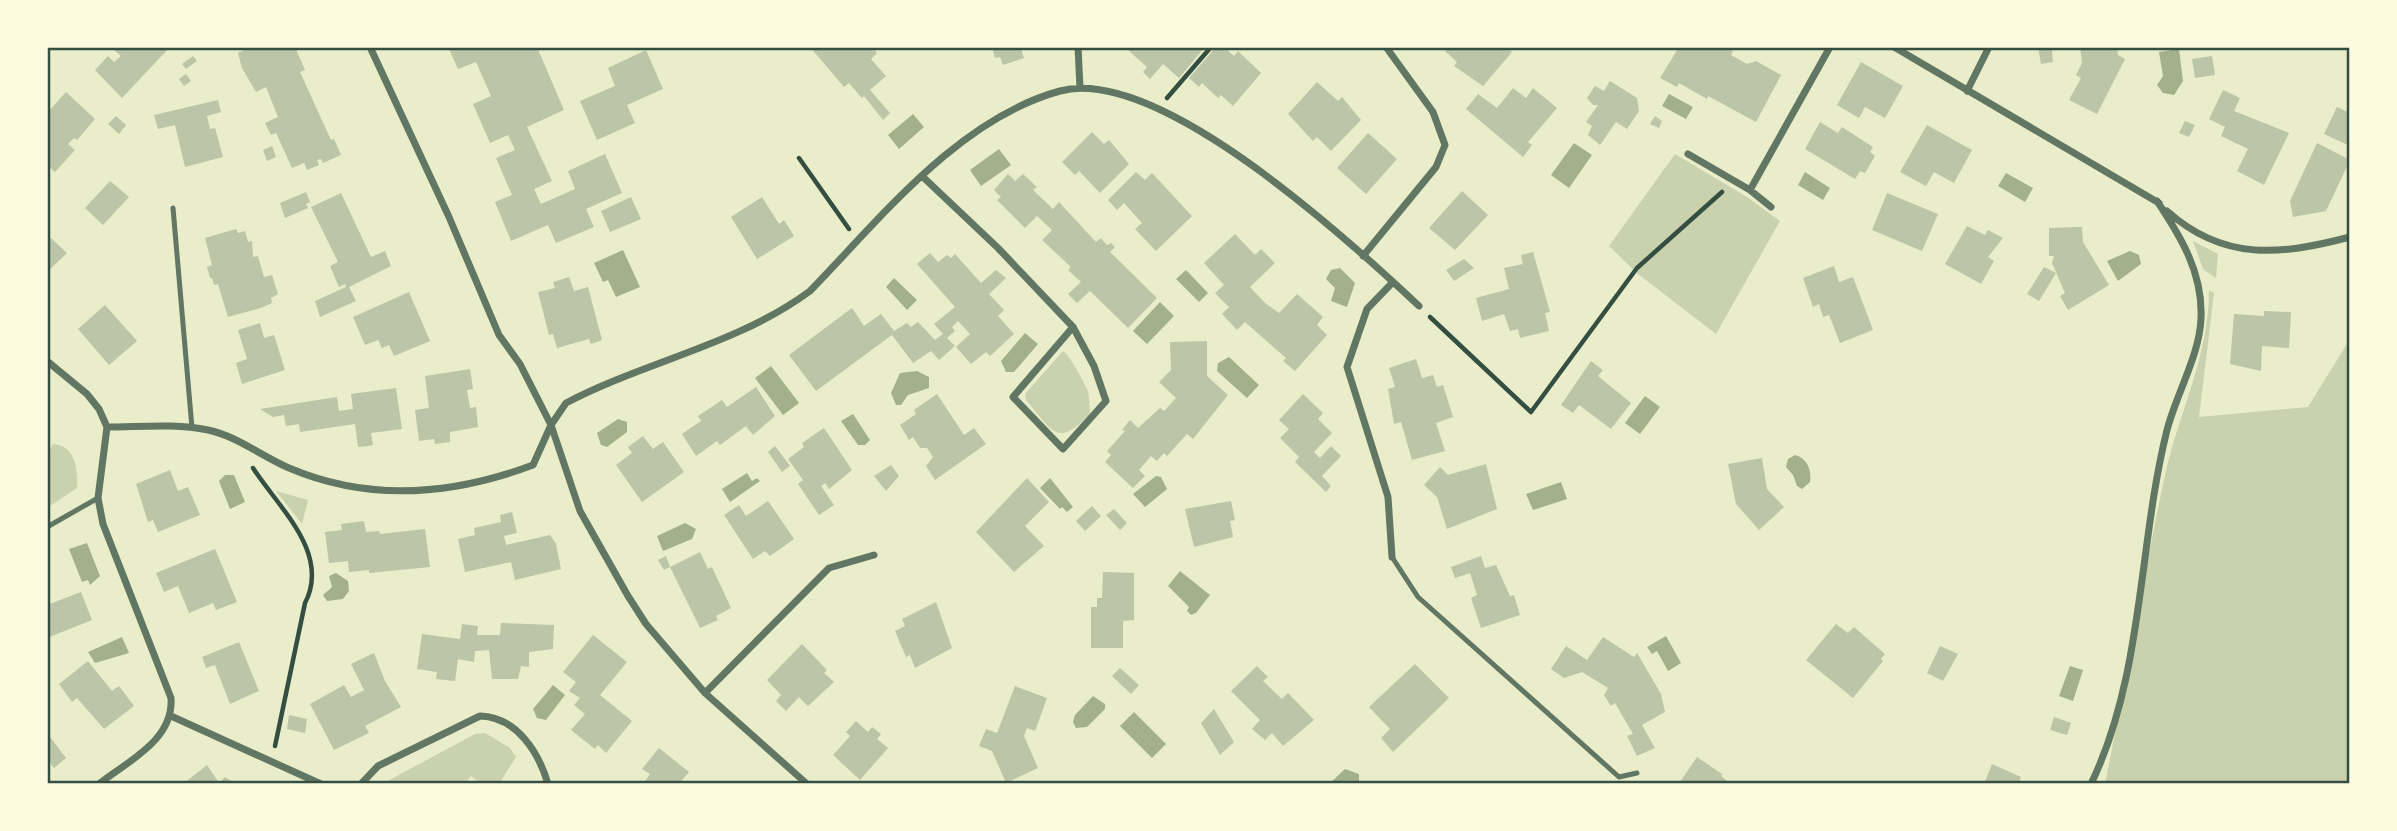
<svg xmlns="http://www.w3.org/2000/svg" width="2397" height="831" viewBox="0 0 2397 831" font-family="'Fira Sans',sans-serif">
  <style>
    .green { fill: #cad2ad }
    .water { fill: #a3b18a }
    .building { fill: #bcc5a7 }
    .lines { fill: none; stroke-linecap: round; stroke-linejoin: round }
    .path { stroke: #344e41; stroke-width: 4.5 }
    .service { stroke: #617663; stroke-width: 5 }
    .minor { stroke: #617663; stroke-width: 7 }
    .neatline { fill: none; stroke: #344e41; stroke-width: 2.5 }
  </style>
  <rect width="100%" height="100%" fill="#e9edc9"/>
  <path class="green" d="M1675 154 1747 197 1780 221 1716 334 1638 274 1609 246Z
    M2193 241 2218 254 2216 278 2203 269Z
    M2209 290 2214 293 2199 417 2308 407 2350 339V784H2105C2126 681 2143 578 2165 475 2179 412 2209 356 2209 290Z
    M1063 351C1069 354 1084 382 1087 389 1090 396 1089 406 1090 413 1057 450 1052 430 1026 400L1025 394Z
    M53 444C76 445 78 471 77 488L47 508V454Z
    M276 491 308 500 302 524Z
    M485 733 510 748 516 757 499 784H481L471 776 465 784H382L475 734Z"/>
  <path class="water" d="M2179 49 2183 81 2174 95 2163 93 2157 85 2163 76 2159 52Z
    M1669 94 1693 107 1686 119 1662 106Z
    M913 114 924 127 899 149 888 135Z
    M1574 143 1592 155 1569 188 1551 175Z
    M999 149 1011 165 981 186 970 170Z
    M1805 172 1830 188 1823 200 1798 185Z
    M2006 173 2033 188 2025 202 1998 186Z
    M623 250 640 287 616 297 608 280 603 282 594 263Z
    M2130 251 2139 255 2141 264 2118 281 2107 261Z
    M1340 268 1355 283 1347 307 1331 301 1335 288 1326 279 1331 270Z
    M1186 270 1208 293 1199 302 1176 279Z
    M894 278 917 300 907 310 886 287Z
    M1160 302 1174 316 1147 344 1133 331Z
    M1025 333 1038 344 1014 372H1006L1001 361Z
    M1229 357 1259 385 1247 398 1217 371 1218 363Z
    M771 366 799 403 783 415 755 378Z
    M917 371 929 377V388L908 395 901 405H896L891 393 900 373Z
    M1645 396 1660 407 1640 434 1625 423Z
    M853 414 870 440 865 445H858L841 421Z
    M618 419 627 422V432L607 447 601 445 597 433Z
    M1795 455C1807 458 1812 470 1810 482L1802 489 1797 486 1793 475 1786 467 1788 459Z
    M747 473 752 481 757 478 760 481 730 502 722 489Z
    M225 475H234L245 502 230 509 219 481Z
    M1156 476 1161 477 1167 489 1145 507 1133 494Z
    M1050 478 1073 507 1067 512 1062 507 1060 509 1040 488Z
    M1561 482 1567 499 1533 510 1526 494Z
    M685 523 696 529 692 539 663 551 657 536Z
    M87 543 100 576 90 585 88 580 82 582 69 549Z
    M1180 571 1210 595 1196 613 1191 615 1187 611 1189 607 1168 586Z
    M336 573 348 581 349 591 343 599 327 601 323 595 332 587 329 576Z
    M1666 636 1681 663 1668 671 1657 651 1652 654 1647 647Z
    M122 637 129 653 95 663 88 652Z
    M2070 666 2083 670 2073 701 2059 696Z
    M553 685 565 695 546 720 537 718 533 709Z
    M1093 696 1105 704V709L1087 727 1076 728 1073 722 1075 715Z
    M1134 712 1166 744 1152 758 1120 726Z
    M1345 769 1359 774V784H1329Z"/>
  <path class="building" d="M117 47H170L122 98 95 70 108 56 114 62 121 56 114 50Z
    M250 47H295L305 70 300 72 331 140 334 139 341 155 323 163 321 159 317 160 319 165 307 170 304 163 292 168 276 133 271 135 265 123 278 117 266 87 256 92 242 68 238 53Z
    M448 47H537L564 110 527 127 552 181 534 189 541 204 575 189 568 171 605 154 622 193 586 209 594 227 556 243 548 225 511 241 495 202 512 195 496 158 515 150 508 135 490 143 473 104 491 96 476 62 458 69Z
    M810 47H872L877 53 871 59 886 76 870 90 890 113 883 120 864 96 862 98 849 83 844 87Z
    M992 47H1026V48L1021 49 1024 58 1003 65 1000 57 995 58Z
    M1130 47H1205L1179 78 1163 64 1150 79 1143 72 1147 67 1128 50Z
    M1216 47H1224L1234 56 1238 51 1261 73 1233 106 1221 95 1218 98 1202 83 1199 87 1189 78Z
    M1448 47H1507L1512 52 1483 86 1454 66 1457 62 1445 51Z
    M1679 47H1726L1733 51 1731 55 1747 64 1756 61 1781 75 1756 122 1708 96 1707 99 1679 83 1677 87 1660 78Z
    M2038 47H2061V49L2052 50 2053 62 2041 64Z
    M2080 47H2117L2118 55 2125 59 2097 114 2069 100 2081 78 2076 75 2082 63Z
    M646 50 663 89 627 105 635 123 597 140 580 101 615 86 608 68Z
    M193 56 197 61 186 69 182 64Z
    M2212 56 2215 75 2195 78 2192 59Z
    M1861 62 1903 86 1885 118 1865 107 1859 118 1837 105Z
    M186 74 191 81 184 86 179 79Z
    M1610 81 1637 98 1639 111 1627 129 1616 122 1600 145 1588 135 1592 126 1586 122 1598 105H1593L1587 98 1595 86 1604 91Z
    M1317 82 1338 101 1342 97 1361 120 1331 151 1317 137 1313 141 1288 114Z
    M1513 88 1526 98 1533 88 1557 108 1528 142 1532 145 1523 157 1466 109 1478 94 1497 108Z
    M2223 90 2240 98 2234 111 2289 133 2264 185 2237 171 2248 149 2221 136 2225 127 2209 119Z
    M66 92 95 119 77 140 74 138 68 144 75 150 55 172 47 165V113Z
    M218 100 221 112 207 116 210 129 215 128 223 157 185 167 175 125 158 129 154 115Z
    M2337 107 2350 113V146L2324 134Z
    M116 116 126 125 119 134 108 124Z
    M1655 116 1662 121 1659 128 1650 124Z
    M2185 121 2195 125 2189 137 2179 133Z
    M1820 122 1838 133 1842 127 1873 147 1870 152 1875 156 1865 173 1860 171 1855 179 1805 149Z
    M1927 125 1972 150 1954 183 1934 172 1926 186 1900 172Z
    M1092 132 1104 144 1109 140 1129 164 1100 193 1079 171 1075 175 1062 162Z
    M1368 133 1397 159 1366 194 1337 168Z
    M2317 143 2350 160 2326 211 2293 217 2290 201Z
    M272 146 276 157 267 161 263 150Z
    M1136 172 1145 180 1152 173 1192 216 1156 251 1135 229 1142 223 1124 203 1117 210 1108 200Z
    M1008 174 1015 181 1023 174 1037 187 1033 190 1053 209 1059 202 1096 242 1101 238 1107 245 1111 243 1115 247 1110 252 1157 298 1128 328 1090 291 1077 303 1068 294 1081 282 1068 270 1071 267 1042 240 1052 230 1037 216 1025 228 997 200 1001 197 994 190Z
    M110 181 129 197 103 225 85 208Z
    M1462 191 1488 215 1455 250 1429 228Z
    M306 192 310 202 306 204 308 208 285 218 280 203Z
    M341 193 371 257 385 251 391 266 349 287 356 301 320 317 315 301 346 287 345 284 339 287 330 266 338 262 311 207Z
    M1887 193 1938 214 1922 251 1872 230Z
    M631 197 641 219 610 232 601 211Z
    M762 197 779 224 784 220 794 236 757 259 731 217Z
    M1967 226 1985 235 1988 230 2003 238 1988 257 1994 261 1981 284 1945 264Z
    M2078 227H2082L2083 242 2109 285 2068 310 2060 296 2065 293 2052 263 2054 256H2049V228Z
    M236 229 238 233 245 231 248 242 252 241 253 257 258 256 264 277 272 275 278 294 271 298 272 303 261 308 228 317 218 284 214 285 212 278H210L207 267 212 265 205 238Z
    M1235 234 1255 255 1261 249 1275 263 1250 287 1265 303 1279 313 1297 294 1323 317 1317 325 1327 335 1295 371 1283 361 1286 358 1245 322 1237 330 1222 314 1229 307 1215 293 1224 285 1204 263Z
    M51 238 67 253 47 272V242Z
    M1533 252 1550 312 1545 313 1549 331 1520 338 1518 329 1510 331 1504 314 1482 321 1476 298 1509 289 1504 268 1523 264 1521 255Z
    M930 253 938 262 947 255 951 258 955 254 981 283 996 270 1006 278 989 294 1004 310 998 316 1014 334 990 356 986 352 971 364 956 347 970 334 958 321 952 327 955 331 947 338 955 346 939 360 931 351 913 363 892 335 816 391 789 355 852 308 864 326 881 314 894 331 907 323 911 327 918 322 935 340 943 334 934 324 955 307 917 264Z
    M1464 259 1474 268 1454 281 1446 270Z
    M1834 266 1839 282 1853 277 1873 330 1840 343 1829 315 1823 317 1819 304 1813 307 1803 278Z
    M2044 267 2056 273 2039 301 2027 294Z
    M569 277 574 291 588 287 602 340 591 344 589 339 557 348 553 334 549 335 538 292 555 288 553 282Z
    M409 292 430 341 394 356 389 345 382 348 378 340 365 345 353 317Z
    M105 305 137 341 109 365 78 329Z
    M2264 311 2291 312 2289 348 2262 346 2261 371 2230 364 2234 314 2264 316Z
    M260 323 264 338 274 335 285 370 242 384 236 363 247 359 238 330Z
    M1207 341V376L1228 395 1193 439 1187 434 1167 456 1164 453 1157 461 1151 456 1139 470 1145 476 1133 488 1105 462 1111 455 1107 451 1125 431 1122 430 1130 420 1138 428 1160 408 1164 411 1176 398 1159 382 1171 370 1170 342Z
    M1416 359 1422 378 1433 375 1437 387 1443 385 1453 417 1436 423 1445 451 1412 460 1401 422 1394 424 1388 389 1395 387 1389 368Z
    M1591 361 1603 370 1598 376 1631 403 1611 429 1579 405 1573 413 1561 405Z
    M470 369 473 389 467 390 470 408 476 407 478 427 450 432V442L435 444 434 439 419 441 415 410 429 408 425 376Z
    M756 387 775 416 753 435 746 426 720 445 717 441 696 456 682 434 701 421 698 416 722 400 727 407Z
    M396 388 402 429 371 433 373 445 368 446 358 447 355 424 300 432 299 424 286 426 284 415 273 417 260 409 337 397 339 411 353 409 351 394Z
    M937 394 964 435 974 428 986 444 935 480 926 466 933 457 927 448H920L913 437 909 440 900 425 916 414 914 410Z
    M1303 394 1323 413 1318 419 1332 433 1314 452 1320 458 1331 446 1341 456 1322 476 1331 486 1326 492 1295 462 1299 457 1280 438 1289 429 1279 420Z
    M824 428 852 470 829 489 825 483 821 486 834 505 819 515 798 484 803 480 788 459 804 447 802 443Z
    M643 436 653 449 663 442 684 472 642 502 616 465 632 453 628 447Z
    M775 446 790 466 782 472 768 452Z
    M1762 458 1767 489 1784 507 1759 530 1736 504 1728 464Z
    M1486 464 1497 509 1447 529 1437 497 1424 485 1440 467 1448 475Z
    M891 465 899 476 886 491 874 476Z
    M170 470 178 491 188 487 200 515 158 532 153 520 148 522 136 484Z
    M1027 478 1049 502 1025 526 1044 546 1014 572 976 532Z
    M768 501 794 539 770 556 765 551 753 559 724 515 739 505 746 516Z
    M1231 501 1235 520 1230 521 1233 537 1194 547 1185 509Z
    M1092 506 1101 516 1085 531 1076 521Z
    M1114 509 1127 523 1120 530 1106 515Z
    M512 512 517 533 504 536 506 545 550 535 556 544 561 569 515 580 511 562 465 572 458 539 475 535 474 528 501 522 500 515Z
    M364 521 366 532 379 531 380 534 425 529 430 567 369 573V570L349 572 348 561 329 563 325 532 342 530 341 524Z
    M215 549 237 602 216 610 213 603 189 613 178 586 164 592 156 573Z
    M700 552 708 569 712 567 731 608 716 616 718 620 700 628 670 567Z
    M666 556 670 567 664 570 658 560Z
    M1481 556 1485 568 1496 565 1510 596 1514 595 1520 615 1481 628 1471 598 1477 595 1470 573 1455 578 1451 567Z
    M1103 572 1134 573V620L1123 621V648H1091V607H1097V598H1102Z
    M81 592 92 620 47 638V605Z
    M936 602 952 648 915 668 910 655 906 657 895 631 905 626 902 619Z
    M501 623 554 625 553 649 529 652V667L521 666 518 679H492L489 650 475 651 474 662 458 659 455 681 436 679 437 672 417 669 422 634 460 639 462 624 478 626 477 635H500Z
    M1836 624 1848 633 1854 627 1885 654 1881 659 1883 661 1853 698 1806 660Z
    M593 635 627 662 600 695 632 721 606 753 598 745 595 749 571 730 585 714 574 705 580 698 569 691 576 682 563 672Z
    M1603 637 1634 657 1637 653 1661 694 1665 712 1642 725 1655 748 1637 756 1627 736 1633 734 1615 703 1611 706 1604 695 1608 688 1582 672 1564 678 1551 669 1566 646 1587 660Z
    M239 642 259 691 230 704 215 665 206 668 202 657Z
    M802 644 827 670 824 673 834 682 808 706 799 697 786 711 776 701 781 695 767 680Z
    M1940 646 1958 654 1943 681 1927 673Z
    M374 653 385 681 401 707 365 726 369 733 334 750 310 704 344 685 351 697 364 690 351 664Z
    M88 661 112 691 119 686 134 706 104 729 77 698 72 702 59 684Z
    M1415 664 1449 698 1393 752 1381 738 1390 729 1369 707Z
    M1257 666 1268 677 1263 681 1282 699 1288 693 1314 720 1283 746 1272 733 1265 740 1252 729 1260 720 1231 691Z
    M1120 668 1139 685 1131 694 1112 676Z
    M1015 686 1047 698 1035 731 1027 728 1024 736 1038 768 1006 783 992 751 979 746 986 729 997 733Z
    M1214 709 1234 742 1220 755 1201 723Z
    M289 715 307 719 305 733 287 729Z
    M2054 717 2071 723 2067 735 2050 730Z
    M856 721 868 732 872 727 881 734 877 739 888 748 860 780 833 755 850 736 846 732Z
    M47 733 66 758 54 768 47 759Z
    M659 748 689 772 679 784H643L650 774 642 769Z
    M1697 757 1722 774 1721 776 1731 784 1680 782Z
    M1992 764 2021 777 2018 784H1984Z
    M207 765 219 783 225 777 236 784H183Z"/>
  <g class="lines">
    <path class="path" d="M1167 98 1211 47
      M799 158 849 229
      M1430 317 1531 412 1637 268 1722 192
      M253 468C278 507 331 553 305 603L275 746"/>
    <path class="service" d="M173 208 192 428
      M47 527 98 498
      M1392 557 1418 597 1619 777 1637 773"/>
    <path class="minor" d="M370 47 449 217 499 335 520 364 551 425 580 511 628 596 646 624 705 693 807 784
      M1078 47 1080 88
      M1894 47 2159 203
      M1967 91 1989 47
      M1688 154 1750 190 1830 47
      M923 177 998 248 1073 327 1094 366 1106 401 1063 449 1013 397 1073 327
      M1750 190 1771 207
      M2167 211C2224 262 2281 255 2350 237
      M1363 256 1436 167 1445 145 1433 112 1386 47
      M47 361 87 394 99 409 107 427 98 498 103 524 171 698C174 740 128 761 99 784
      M107 427C139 427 175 423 208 430 237 436 261 456 289 468 369 502 453 495 533 465L551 425 566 403C646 361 737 345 810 291 881 218 958 119 1060 91 1159 65 1351 242 1419 306
      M1392 557 1388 497 1347 367 1367 309 1393 282
      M705 693 829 568 874 555
      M171 716 321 784
      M361 784 378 766 480 716C517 717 539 753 548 784
      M2091 784C2144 674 2138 546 2167 430 2176 395 2200 354 2201 318 2203 273 2181 237 2157 201"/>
  </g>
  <rect width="2397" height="831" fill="none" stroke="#fefae0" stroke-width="98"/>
  <rect x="49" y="49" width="2299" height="733" class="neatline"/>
</svg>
